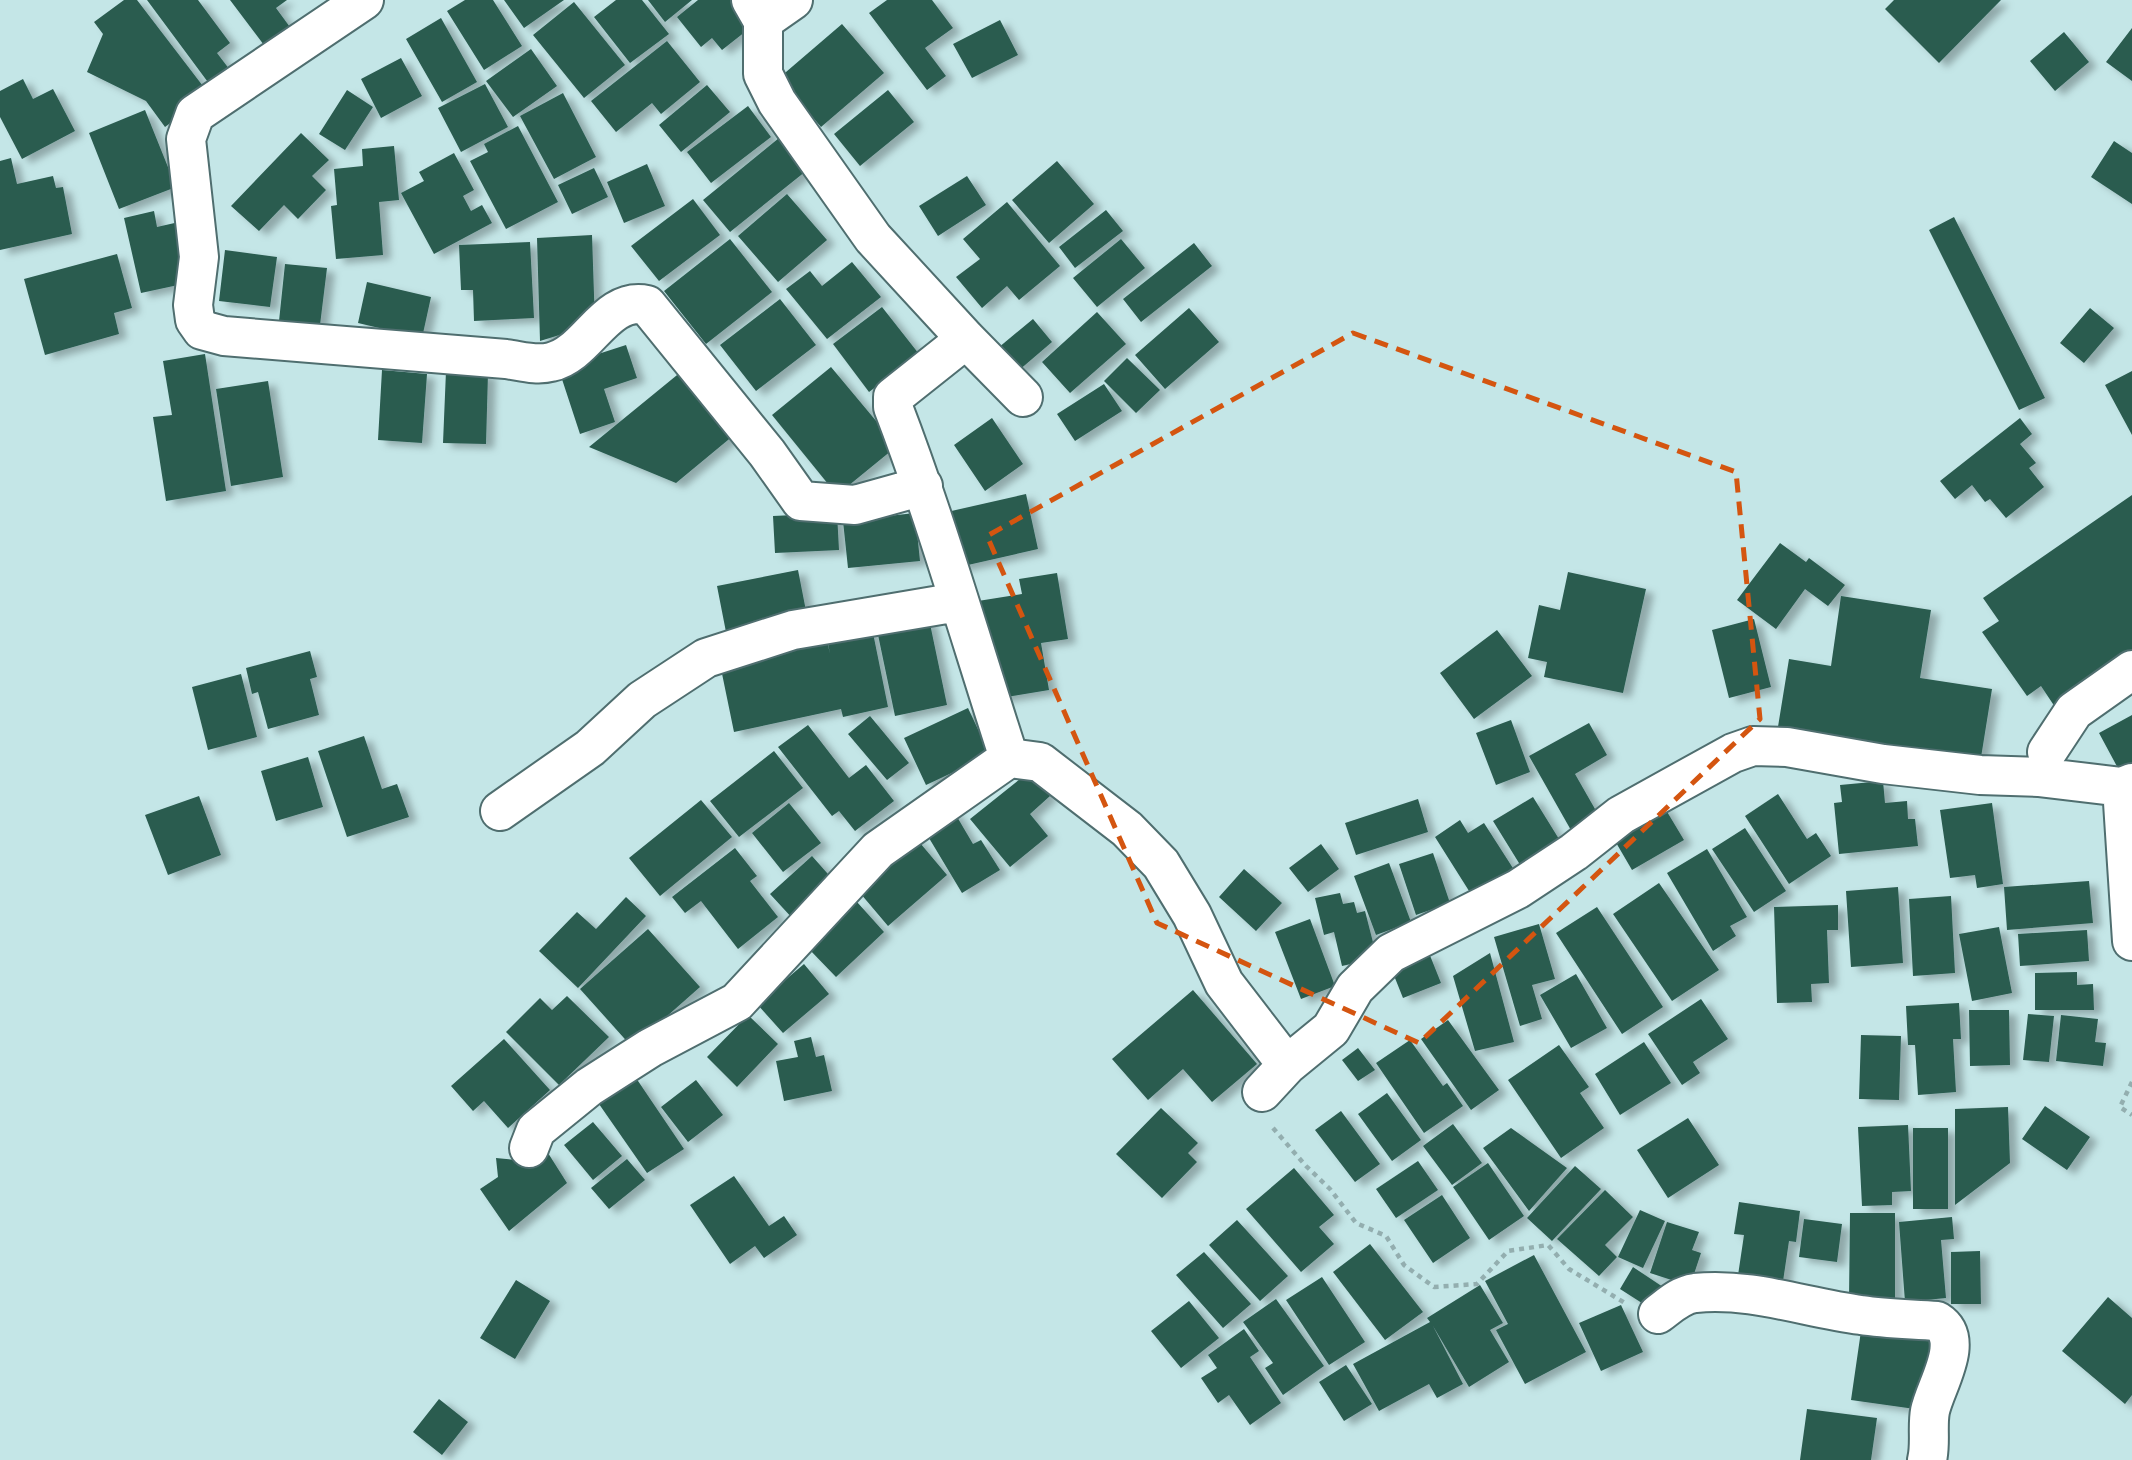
<svg xmlns="http://www.w3.org/2000/svg" width="2132" height="1460" viewBox="0 0 2132 1460" font-family="'Sofia Sans Condensed',sans-serif">
  <style>
    .building { fill: #2a5b50; filter: url(#shadow) }
    .lines { fill: none; stroke-linecap: round; stroke-linejoin: round }
    .minor-casing { stroke: #4f6e6f; stroke-width: 42 }
    .path { stroke: #93aeaf; stroke-width: 4.5; stroke-dasharray: 5 5; stroke-linecap: butt }
    .minor { stroke: #fff; stroke-width: 38 }
    .marked { fill: none; stroke: #d45510; stroke-width: 5; stroke-dasharray: 14 9; stroke-linejoin: round }
  </style>
  <defs>
    <filter id="shadow"><feDropShadow dx="8" dy="4.5" stdDeviation="3.5" flood-color="#0004"/></filter>
  </defs>
  <rect width="100%" height="100%" fill="#c4e6e7"/>
  <path class="building" d="M124 0H137L209 94 165 127 146 101 87 72 103 34 94 22Z
    M147 0H198L230 43 217 53 236 78 216 93Z
    M230 0H287L276 8 295 34 270 53Z
    M465 0H493L522 46 484 70 447 11Z
    M504 0H564L524 28Z
    M616 0H642L669 34 630 63 594 17Z
    M648 0H692L665 22Z
    M698 0H736L755 24 722 50 712 38 701 47 677 17Z
    M887 0H932L953 28 925 48 946 76 927 90 869 13Z
    M1894 0H2001L1939 63 1885 9Z
    M574 2 625 65 584 98 533 35Z
    M441 18 477 82 442 102 406 39Z
    M1000 20 1018 55 972 78 953 44Z
    M842 24 884 73 821 127 779 78Z
    M2132 28V81L2106 62Z
    M2064 32 2089 62 2055 91 2030 61Z
    M667 41 700 82 661 114 652 103 616 132 591 101Z
    M531 49 557 86 513 117 486 81Z
    M401 58 422 96 381 118 361 79Z
    M23 79 33 99 53 89 75 131 22 159 0 117V91Z
    M485 84 508 127 461 152 438 108Z
    M707 85 730 112 681 152 659 125Z
    M347 90 373 107 345 150 319 134Z
    M888 90 914 122 860 166 834 134Z
    M563 93 596 157 554 179 520 116Z
    M748 106 771 137 711 183 687 152Z
    M145 110 176 187 119 209 89 133Z
    M518 126 558 202 506 229 470 161 488 152 484 144Z
    M301 133 329 160 312 176 326 190 298 219 284 205 259 231 231 206Z
    M779 138 806 171 730 232 703 200Z
    M2114 141 2132 153V204L2091 177Z
    M394 146 399 200 379 202 383 255 336 259 331 206 337 205 334 169 363 166 362 149Z
    M454 153 474 190 463 196 471 211 482 205 492 223 434 254 401 193 424 181 419 172Z
    M11 158 17 184 53 176 56 188 63 187 72 234 0 250V161Z
    M1057 161 1094 204 1049 243 1012 200Z
    M647 164 665 206 624 223 607 182Z
    M594 168 608 197 572 214 558 185Z
    M967 176 986 205 938 236 919 206Z
    M787 194 827 240 778 282 738 236Z
    M693 199 720 235 659 281 631 246Z
    M1007 202 1060 266 1019 300 1007 286 982 308 956 277 980 259 963 239Z
    M1106 210 1123 231 1075 268 1059 247Z
    M154 211 157 227 179 222 192 282 141 293 124 218Z
    M1954 217 2045 398 2019 410 1929 230Z
    M592 235 595 324 540 341 537 238Z
    M730 239 772 292 706 344 664 291Z
    M1121 239 1145 268 1097 307 1073 278Z
    M530 242 534 318 474 321 473 290H461L459 245Z
    M1194 243 1212 266 1141 322 1123 299Z
    M225 250 277 257 270 307 219 301Z
    M117 254 132 308 114 313 119 334 45 355 24 279Z
    M852 262 881 297 827 339 786 289 810 271 822 286Z
    M285 264 327 268 320 325 279 321Z
    M367 282 431 297 422 338 358 323Z
    M780 299 816 345 756 391 720 345Z
    M882 307 919 354 869 392 833 344Z
    M1189 308 1219 342 1165 389 1135 355Z
    M2090 308 2114 328 2084 363 2060 343Z
    M1097 312 1126 344 1070 393 1042 362Z
    M1033 319 1052 342 1018 371 998 348Z
    M626 345 637 378 604 389 615 422 580 434 558 367Z
    M205 354 226 491 166 501 153 417 172 415 163 361Z
    M1127 358 1160 390 1136 413 1104 381Z
    M831 367 897 446 837 495 772 415Z
    M382 370 427 374 422 443 378 440Z
    M446 371 488 373 486 444 443 443Z
    M682 371 734 435 676 483 589 447Z
    M2132 371V435L2105 385Z
    M268 381 283 477 231 486 216 389Z
    M1104 384 1122 411 1075 441 1057 414Z
    M992 418 1023 464 985 491 954 445Z
    M2020 418 2032 434 2020 444 2036 463 2029 468 2044 487 2006 518 1990 499 1985 502 1972 485 1955 499 1940 481Z
    M1026 494 1038 549 959 567 947 512Z
    M2132 495V659L2057 710 2041 686 2027 696 1982 632 1999 621 1983 598Z
    M837 513 839 550 775 553 773 516Z
    M915 513 920 561 848 568 843 521Z
    M1780 543 1806 562 1809 558 1845 585 1828 606 1805 589 1776 629 1737 600Z
    M798 570 807 616 726 632 717 586Z
    M1568 572 1646 589 1623 693 1544 677 1547 662 1528 658 1539 605 1560 610Z
    M1057 573 1068 639 1041 643 1049 690 994 699 978 601 1022 594 1019 579Z
    M1841 596 1931 610 1920 678 1992 689 1979 770 1776 739 1789 659 1831 666Z
    M929 619 947 705 895 716 877 630Z
    M1754 619 1771 687 1729 698 1712 630Z
    M872 628 888 707 843 717 841 709 734 732 719 659 826 636 830 654 827 638Z
    M1497 630 1532 676 1474 719 1440 673Z
    M310 651 317 677 310 679 319 715 268 729 258 692 252 694 246 668Z
    M241 674 257 737 208 750 192 687Z
    M968 708 990 755 926 785 904 738Z
    M2132 715V766L2120 772 2099 733Z
    M870 716 909 763 887 780 848 734Z
    M1511 720 1530 772 1496 785 1476 733Z
    M1589 723 1607 755 1575 774 1599 816 1572 832 1529 756Z
    M808 725 849 778 866 765 894 801 855 831 839 811 832 816 778 747Z
    M364 736 382 789 397 784 409 817 347 837 318 751Z
    M774 751 803 788 739 837 710 801Z
    M308 757 323 807 276 821 261 771Z
    M1030 771 1050 796 1030 814 1048 836 1010 867 970 819Z
    M1883 781 1885 803 1907 801 1908 819H1915L1918 846 1839 854 1834 803 1842 802 1840 785Z
    M1778 794 1807 839 1816 833 1831 856 1789 884 1745 816Z
    M199 796 221 855 168 875 145 815Z
    M1533 797 1567 852 1527 876 1493 821Z
    M1418 799 1428 832 1356 855 1345 823Z
    M701 800 732 837 660 896 629 858Z
    M789 803 821 843 783 872 752 833Z
    M1992 803 2003 884 1977 888 1975 875 1950 878 1940 810Z
    M1663 805 1684 840 1632 870 1611 834Z
    M953 810 973 844 981 840 1000 870 962 893 923 828Z
    M1460 820 1468 833 1484 823 1518 876 1476 902 1435 837Z
    M1745 828 1786 891 1754 912 1712 849Z
    M915 837 947 875 888 926 855 887Z
    M1321 844 1339 869 1308 892 1289 868Z
    M735 848 757 876 750 881 778 917 738 949 701 901 685 913 672 897Z
    M1707 849 1747 917 1730 926 1736 936 1713 951 1667 873Z
    M1433 853 1450 903 1416 915 1399 864Z
    M812 856 835 882 794 920 770 894Z
    M1389 863 1411 922 1376 935 1354 876Z
    M1244 869 1282 903 1256 931 1219 897Z
    M2089 881 2093 923 2007 930 2004 887Z
    M1659 883 1719 970 1672 1001 1613 914Z
    M1898 887 1903 963 1851 967 1846 891Z
    M1340 893 1343 904 1354 902 1357 913 1365 911 1377 958 1342 966 1334 932 1324 935 1315 898Z
    M1951 896 1955 973 1913 976 1909 899Z
    M626 897 646 916 578 988 539 951 577 912 596 929Z
    M857 902 884 932 836 977 808 948Z
    M1838 905V930H1827L1829 983 1811 984 1812 1002 1777 1003 1774 907Z
    M1597 907 1663 1007 1622 1034 1556 933Z
    M1310 919 1335 986 1301 999 1275 932Z
    M1539 924 1555 979 1532 985 1542 1019 1520 1026 1494 937Z
    M1999 927 2012 993 1972 1001 1959 934Z
    M648 929 700 987 632 1047 580 989Z
    M2087 930 2089 961 2020 966 2018 934Z
    M1429 953 1441 983 1403 998 1391 968Z
    M1490 953 1514 1042 1475 1051 1453 976Z
    M804 964 829 994 783 1033 757 1004Z
    M2077 972V985L2093 984 2094 1010H2035V973Z
    M1576 974 1607 1028 1571 1048 1540 995Z
    M1193 990 1257 1064 1212 1102 1183 1069 1148 1100 1112 1059Z
    M567 996 609 1037 559 1085 506 1032 540 998 552 1010Z
    M1701 999 1728 1039 1693 1062 1700 1073 1682 1085 1648 1034Z
    M1959 1003 1961 1039H1953L1956 1092 1918 1095 1915 1045H1908L1906 1006Z
    M1969 1010H2009L2010 1065 1970 1066Z
    M2028 1014 2054 1016 2049 1062 2023 1060Z
    M748 1015 778 1044 737 1087 707 1057Z
    M2061 1015 2098 1019 2095 1042 2106 1043 2103 1066 2056 1061Z
    M1448 1020 1499 1090 1471 1110 1421 1039Z
    M1861 1035 1901 1036 1899 1100 1859 1099Z
    M811 1037 816 1057 824 1055 832 1091 784 1101 776 1061 798 1057 794 1041Z
    M504 1039 550 1090 508 1128 484 1101 473 1111 451 1086Z
    M1410 1040 1443 1086 1447 1083 1463 1106 1424 1133 1376 1063Z
    M1644 1042 1671 1083 1620 1115 1595 1074Z
    M1559 1045 1589 1087 1580 1093 1604 1128 1561 1158 1508 1080Z
    M1358 1048 1375 1070 1358 1081 1342 1060Z
    M636 1078 684 1149 647 1173 599 1104Z
    M696 1080 723 1115 688 1142 661 1107Z
    M1387 1093 1421 1140 1392 1161 1358 1114Z
    M2045 1106 2090 1137 2067 1170 2022 1139Z
    M2008 1107 2010 1163 1955 1205V1109Z
    M1161 1108 1198 1143 1188 1153 1197 1162 1162 1198 1116 1154Z
    M1341 1111 1380 1164 1355 1182 1315 1130Z
    M1688 1118 1719 1165 1668 1198 1637 1150Z
    M593 1122 622 1156 593 1180 564 1145Z
    M1453 1124 1482 1163 1452 1185 1423 1146Z
    M1908 1125 1911 1191 1892 1192V1205L1862 1206 1858 1127Z
    M1511 1128 1567 1168 1529 1211 1483 1148Z
    M1913 1128H1948V1209H1913Z
    M548 1153 567 1183 509 1231 480 1189 498 1177 496 1158 516 1160Z
    M627 1159 645 1180 609 1209 591 1188Z
    M1418 1161 1438 1190 1396 1218 1376 1189Z
    M1488 1163 1524 1216 1489 1240 1453 1187Z
    M1575 1166 1601 1189 1552 1241 1527 1218Z
    M1294 1168 1334 1215 1319 1227 1334 1244 1301 1272 1246 1209Z
    M734 1176 769 1226 784 1216 797 1235 764 1258 755 1246 730 1264 690 1205Z
    M1605 1190 1633 1217 1605 1245 1617 1257 1599 1276 1557 1239Z
    M1442 1195 1470 1238 1433 1263 1404 1220Z
    M1739 1202 1800 1211 1796 1242 1789 1241 1782 1288 1737 1282 1744 1235 1734 1234Z
    M1640 1210 1665 1221 1643 1268 1618 1257Z
    M1850 1213H1895V1299H1849Z
    M1952 1217 1954 1239 1941 1240 1946 1298 1905 1302 1899 1222Z
    M1804 1219 1842 1224 1837 1262 1799 1257Z
    M1237 1220 1288 1276 1260 1301 1209 1245Z
    M1667 1222 1699 1232 1692 1250 1701 1253 1690 1286 1650 1273Z
    M1370 1244 1423 1312 1385 1340 1333 1272Z
    M1980 1251 1981 1304H1951V1252Z
    M1204 1252 1251 1304 1223 1328 1176 1275Z
    M1534 1255 1586 1352 1525 1384 1496 1330 1508 1324 1485 1281Z
    M1633 1267 1669 1291 1656 1312 1620 1289Z
    M1322 1277 1365 1342 1329 1365 1286 1300Z
    M516 1280 550 1301 515 1359 480 1338Z
    M1480 1285 1503 1323 1490 1330 1509 1362 1469 1387 1433 1326 1463 1384 1437 1398 1429 1384 1379 1411 1353 1364 1430 1322 1427 1318Z
    M2108 1297 2132 1318V1395L2125 1404 2062 1351Z
    M1276 1299 1324 1366 1283 1395 1265 1368 1273 1363 1243 1322Z
    M1189 1301 1219 1338 1181 1368 1151 1331Z
    M1621 1305 1643 1352 1601 1371 1579 1323Z
    M1244 1329 1259 1351 1250 1357 1281 1403 1250 1425 1229 1395 1218 1403 1201 1378 1217 1368 1208 1355Z
    M1861 1331 1932 1341 1922 1410 1851 1400Z
    M1346 1365 1372 1404 1344 1421 1319 1382Z
    M439 1399 468 1422 442 1455 413 1432Z
    M1807 1409 1877 1418 1871 1460H1800Z"/>
  <g class="lines">
    <defs>
      <path id="minor" d="M364 0 195 114 186 139 199 257 193 305 195 320 202 330 224 336 506 359C521 361 536 366 551 362 588 354 605 296 647 305L767 453 801 501 855 505 923 486
        M751 0 763 21V74L777 102 873 238 966 339 1023 397
        M763 21 793 0
        M966 339 893 397V407C937 522 971 641 1009 758L1040 762 1127 829 1161 864 1192 915 1224 983 1287 1065
        M2047 752 2074 711 2132 670
        M2122 787 2132 941
        M500 811 590 748 642 700 706 658 793 630 958 602
        M1262 1092 1287 1065 1331 1029 1355 988 1391 953 1518 889 1574 852 1621 815 1733 753 1753 746 1787 747 1883 764 1980 775 2038 777 2122 787 2132 783
        M529 1148 536 1130 589 1087 650 1048 737 1002 878 850 1009 758
        M1658 1314C1669 1306 1680 1295 1695 1293 1751 1287 1806 1308 1861 1315 1886 1319 1911 1319 1937 1321 1967 1340 1935 1386 1930 1411 1927 1427 1931 1444 1927 1460"/>
    </defs>
    <use href="#minor" class="minor-casing"/>
    <path class="path" d="M2132 1082 2120 1107 2132 1115
      M1273 1128 1306 1166 1330 1189 1356 1223 1386 1236 1404 1265 1434 1287 1477 1284 1508 1251 1548 1245 1569 1269 1625 1303"/>
    <use href="#minor" class="minor"/>
  </g>
  <path class="marked" d="M1353 333 1736 472 1760 719 1419 1043 1157 923 987 536Z"/>
</svg>
